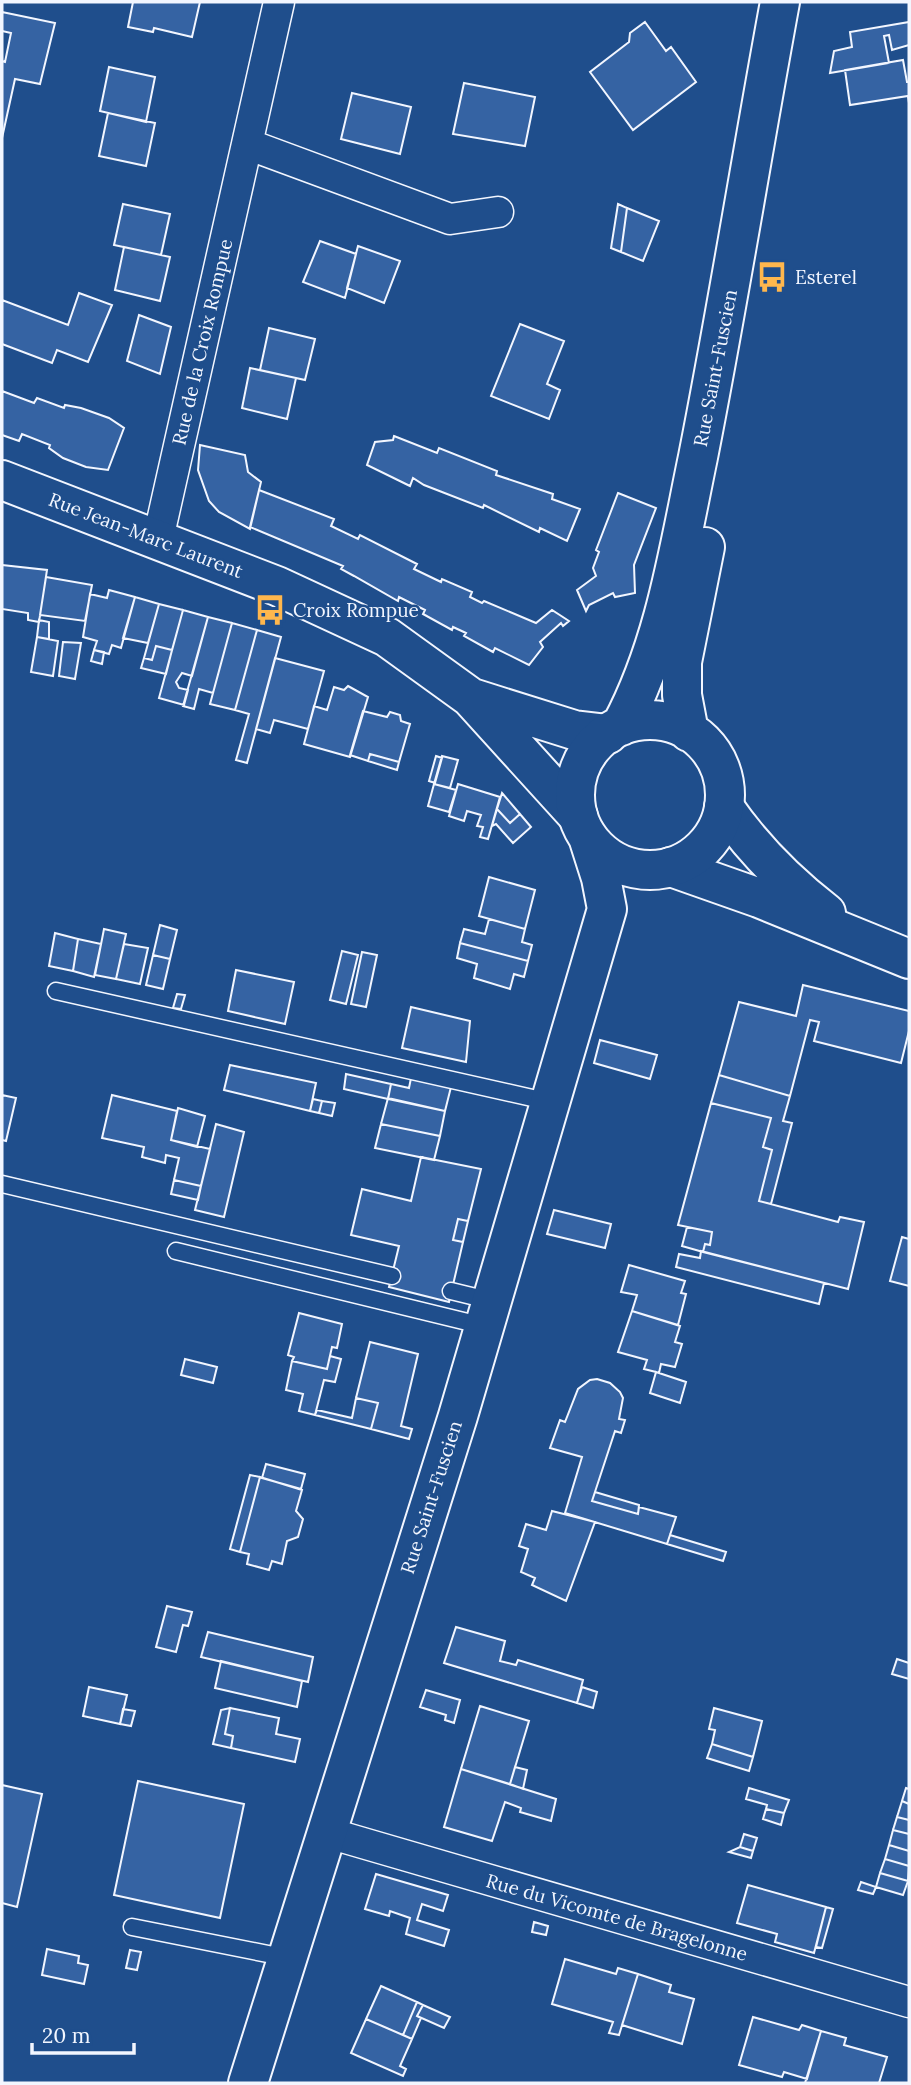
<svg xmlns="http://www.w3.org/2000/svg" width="911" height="2085" viewBox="0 0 911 2085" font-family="Lora,serif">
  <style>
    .building { fill: #3563a3; stroke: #f2f6ff; stroke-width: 2 }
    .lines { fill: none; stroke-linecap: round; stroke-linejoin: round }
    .service-casing { stroke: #f2f6ff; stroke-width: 19 }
    .minor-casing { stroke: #f2f6ff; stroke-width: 33 }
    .tertiary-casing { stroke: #f2f6ff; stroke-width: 42 }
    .secondary-casing { stroke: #f2f6ff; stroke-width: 42 }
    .service { stroke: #1f4e8c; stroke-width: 16 }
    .minor { stroke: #1f4e8c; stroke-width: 30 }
    .tertiary { stroke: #1f4e8c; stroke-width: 38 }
    .secondary { stroke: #1f4e8c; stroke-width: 38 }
    .labels { text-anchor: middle; stroke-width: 5; stroke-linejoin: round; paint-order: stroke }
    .poi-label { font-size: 19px; fill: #f2f6ff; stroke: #1f4e8c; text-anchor: start }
    .street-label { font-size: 19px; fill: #f2f6ff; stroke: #1f4e8c }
  </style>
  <rect width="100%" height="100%" fill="#1f4e8c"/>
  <path class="building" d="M133 2H200L192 37 154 28 153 32 128 27Z
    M2 12 55 23 40 84 15 79 2 138V61L5 62 11 33 2 31Z
    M645 22 666 51 671 47 696 82 633 130 590 72 629 42 630 33Z
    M909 22V45L892 50 889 35 884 36 889 63 830 73 834 51 852 47 850 32Z
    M903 60 907 82H909V103L908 96 850 105 845 70Z
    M109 67 155 77 146 122 100 111Z
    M464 83 535 97 525 146 453 134Z
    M352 93 411 107 400 154 341 139Z
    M108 113 155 123 146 166 99 156Z
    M123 204 170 214 161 255 114 245Z
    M618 204 627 208 621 252 611 248Z
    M627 208 659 221 643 261 621 252Z
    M320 241 356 254 345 298 303 282Z
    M358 246 400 261 384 303 347 288Z
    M124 247 170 257 160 301 115 290Z
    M79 293 112 305 88 362 57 350 52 363 2 344V300L68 325Z
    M139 315 171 327 160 374 127 361Z
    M520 324 564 341 547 384 560 390 549 419 491 396Z
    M269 328 315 339 305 380 260 370Z
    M250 368 296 378 287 419 242 408Z
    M2 391 34 403 37 398 64 408 65 405 81 408 109 418 124 428 108 470 86 467 63 458 49 448 50 445 22 434 19 441 2 435Z
    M394 436 437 453 439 448 497 471 496 475 553 494 552 499 580 509 567 541 540 528 539 532 484 505 483 508 424 485 413 478 410 486 367 465 375 442 393 440Z
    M200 445 245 455 248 472 261 482 250 529 219 512 209 501 198 470Z
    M259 490 334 519 331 526 358 539 360 535 417 564 414 569 441 582 442 579 472 592 470 597 482 603 484 601 536 623 552 610 569 621 563 626 561 623 540 642 543 647 529 665 495 648 493 652 464 636 466 633 453 627 452 630 423 614 425 610 399 597 398 601 354 576 341 569 343 566 250 527Z
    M618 493 656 508 634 565 635 593 615 597 613 593 589 605 586 611 577 590 596 576 593 568 599 552 596 550Z
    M2 565 47 570 39 622 28 620V613L2 609Z
    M46 577 92 585 85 621 40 615Z
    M109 590 135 597 121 648 112 645 109 654 94 650 97 641 83 637 90 594 107 598Z
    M135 597 159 604 148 643 123 638Z
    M159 604 183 610 172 650 156 646 152 660 144 658Z
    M183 610 208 617 192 676 182 673 176 682 179 688 188 690 184 705 159 698Z
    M208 617 232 623 213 693 199 689 194 709 183 706Z
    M39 620 49 622V639L37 637Z
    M232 623 257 630 235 710 210 704Z
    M257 630 281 637 247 763 236 760 249 714 235 710Z
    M37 637 58 641 53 676 31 672Z
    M63 642 81 643 75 679 59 676Z
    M156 646 172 650 166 674 141 668 144 658 152 660Z
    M94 650 104 652 102 664 91 661Z
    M275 658 324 671 308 729 274 720 270 733 256 729Z
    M348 686 368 697 350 757 304 744 314 706 327 710 334 687 344 690Z
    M363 711 387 717 390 712 400 715 401 721 410 724 399 762 370 754 368 761 350 755Z
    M370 754 399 762 397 770 368 761Z
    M436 756 442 758 435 783 429 781Z
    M442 756 458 760 450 788 434 784Z
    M434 784 456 790 449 812 428 806Z
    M458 784 500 797 488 839 480 837 483 827 477 826 481 815 467 811 464 821 449 816Z
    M502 793 520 814 510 823 497 809Z
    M497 809 510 823 520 814 531 827 513 843 496 824 492 826Z
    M489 877 535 890 525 929 479 916Z
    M489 919 525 929 522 942 532 945 528 961 460 943 464 929 485 934Z
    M160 925 177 930 170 959 153 955Z
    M104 929 126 934 116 979 95 975Z
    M55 933 78 939 73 971 49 966Z
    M78 939 101 944 94 977 73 971Z
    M460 943 528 961 524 977 514 974 510 989 474 978 477 964 457 958Z
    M124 944 148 948 140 984 116 979Z
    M342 951 358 955 346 1004 330 1000Z
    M362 952 377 955 366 1007 351 1004Z
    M153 955 170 959 163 989 146 985Z
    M236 970 294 982 285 1024 228 1011Z
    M803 985 909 1011V1031L901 1063 814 1041 819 1022 810 1020 790 1096 719 1075 739 1002 796 1016Z
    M177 994 185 995 181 1009 173 1008Z
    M411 1007 470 1021 466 1062 402 1048Z
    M600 1040 657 1055 650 1079 594 1063Z
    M230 1065 316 1083 310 1111 224 1090Z
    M346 1074 391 1084 388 1099 344 1089Z
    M719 1075 790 1096 783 1121 792 1123 771 1204 759 1201 772 1150 763 1147 771 1118 711 1103Z
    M411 1078 451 1087 445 1111 388 1099 391 1084 409 1088Z
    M2 1095 16 1098 6 1141 2 1140Z
    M112 1095 177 1111 171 1140 210 1149 201 1186 174 1180 179 1158 166 1155 165 1163 142 1157 144 1147 102 1138Z
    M388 1098 445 1111 440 1136 381 1124Z
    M313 1099 322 1101 319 1113 310 1111Z
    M322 1101 335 1103 332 1116 319 1113Z
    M711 1103 771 1118 763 1147 772 1150 759 1201 838 1222 840 1217 864 1222 848 1289 703 1252 705 1244 710 1245 712 1232 678 1225Z
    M178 1108 205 1116 197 1147 171 1140Z
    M216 1124 244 1132 224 1217 195 1210Z
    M381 1124 440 1136 434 1160 375 1148Z
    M421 1157 481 1169 468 1221 458 1219 453 1240 463 1242 449 1302 389 1287 399 1246 351 1235 362 1189 411 1201Z
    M174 1180 201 1186 198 1200 171 1194Z
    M554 1210 611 1224 605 1248 547 1234Z
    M458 1219 468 1221 463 1242 453 1240Z
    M687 1227 712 1232 710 1245 705 1244 703 1252 682 1246Z
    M902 1237 909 1239V1286L890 1281Z
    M701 1251 824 1283 819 1304 676 1267 679 1254 700 1258Z
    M629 1265 685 1281 681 1293 686 1294 678 1325 632 1311 637 1295 621 1292Z
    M632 1311 680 1326 675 1342 682 1344 675 1367 661 1364 659 1373 656 1372 644 1369 647 1360 618 1352Z
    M299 1313 342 1324 337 1348 332 1347 327 1369 292 1361 294 1357 288 1355Z
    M370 1342 418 1354 401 1426 412 1429 409 1439 371 1429 378 1403 356 1398Z
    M330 1356 341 1359 335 1382 324 1380 315 1415 299 1411 303 1394 286 1390 292 1361 327 1369Z
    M185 1359 217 1367 213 1383 181 1375Z
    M656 1372 686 1382 680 1403 650 1393Z
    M597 1379 610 1383 620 1392 623 1398 619 1419 625 1420 621 1433 615 1431 592 1501 638 1514 639 1507 676 1517 667 1544 565 1513 582 1457 550 1448 560 1420 565 1422 578 1389 590 1380Z
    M356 1398 378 1403 371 1429 315 1415 317 1410 352 1418Z
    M266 1464 305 1474 301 1489 262 1478Z
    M250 1475 260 1477 240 1552 230 1549Z
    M260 1477 302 1490 296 1511 303 1519 298 1537 287 1541 282 1564 272 1561 269 1570 247 1564 249 1554 240 1552Z
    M595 1492 639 1505 638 1514 592 1501Z
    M552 1511 595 1522 566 1601 532 1585 535 1578 521 1572 528 1549 519 1546 526 1524 546 1530Z
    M670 1535 726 1552 723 1561 667 1544Z
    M167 1606 192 1612 188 1626 183 1625 176 1652 156 1647Z
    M456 1627 505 1641 500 1661 516 1665 518 1660 583 1680 577 1703 444 1663Z
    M208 1632 313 1657 308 1682 201 1657Z
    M897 1659 909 1663V1679L892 1674Z
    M221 1661 302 1681 297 1707 215 1688Z
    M89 1687 127 1695 120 1724 83 1716Z
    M582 1687 597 1692 593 1708 577 1703Z
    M426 1690 460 1700 454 1723 445 1720 446 1715 420 1707Z
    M480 1706 529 1721 510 1784 461 1769Z
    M230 1708 279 1718 276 1734 300 1739 295 1762 231 1748 233 1736 225 1734Z
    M230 1708 225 1734 233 1736 231 1748 213 1744 221 1710Z
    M714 1708 762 1721 753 1757 712 1744 715 1730 709 1729Z
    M123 1709 135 1711 131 1726 120 1724Z
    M712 1744 753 1757 749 1771 707 1758Z
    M515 1767 527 1770 523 1789 510 1784Z
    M461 1769 556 1799 551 1821 520 1812 521 1808 505 1802 492 1841 444 1827Z
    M138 1781 244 1804 220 1918 114 1895Z
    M2 1785 42 1794 17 1907 2 1903Z
    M749 1788 789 1800 784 1813 766 1809 767 1805 746 1799Z
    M906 1788 909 1789V1804L902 1801Z
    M902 1801 909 1804V1820L897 1817Z
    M766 1809 784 1813 781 1825 763 1819Z
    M897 1817 909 1820V1834L893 1830Z
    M893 1830 909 1834V1851L889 1845Z
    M744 1834 757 1838 753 1851 740 1847Z
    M889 1845 909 1851V1866L885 1859Z
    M740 1847 753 1851 751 1858 729 1852Z
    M885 1859 909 1866 908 1881 880 1873Z
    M880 1873 908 1881 903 1895 876 1887Z
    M376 1874 448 1895 443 1911 422 1904 417 1920 449 1930 444 1946 406 1934 410 1918 390 1911 389 1916 365 1909Z
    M861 1882 876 1887 873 1894 858 1890Z
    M748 1885 826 1907 814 1953 775 1942 777 1934 737 1923Z
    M826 1907 833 1909 822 1948 816 1947Z
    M534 1922 548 1926 546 1935 532 1932Z
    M47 1949 79 1956 78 1963 88 1965 84 1984 42 1975Z
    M130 1950 141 1952 137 1970 126 1968Z
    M565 1959 616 1974 618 1968 638 1974 619 2035 609 2033 613 2022 552 2004Z
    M638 1974 671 1985 669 1992 694 1999 682 2044 622 2025Z
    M381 1986 417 2002 403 2035 366 2019Z
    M417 2002 423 2005 417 2016 421 2018 412 2039 403 2035Z
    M423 2005 450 2017 444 2028 417 2016Z
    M753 2017 799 2030 802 2025 821 2031 807 2079 784 2072 782 2077 739 2065Z
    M366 2019 412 2039 400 2066 406 2069 403 2076 351 2053Z
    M821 2031 846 2038 844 2045 887 2057 879 2083H805Z"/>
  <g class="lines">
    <defs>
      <path id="service" d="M56 991 550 1102
        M2 1184 392 1276
        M176 1251 484 1326
        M451 1291 492 1301
        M132 1927 288 1958"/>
      <path id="minor" d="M247 144 450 219 498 212
        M158 539 279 2
        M325 1832 909 2002"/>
      <path id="tertiary" d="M2 480 277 586 387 637 470 697 578 816
        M472 698 574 730 608 734
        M724 807C753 849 786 882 826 913
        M671 867 759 898 909 959"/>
      <path id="secondary" d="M575 795a75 75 0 1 1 150 0a75 75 0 1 1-150 0Z
        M621 726C665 644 679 548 698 457 728 305 752 153 780 2
        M689 732 682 695V662L705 547
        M248 2083 458 1416 607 909 601 878 588 837"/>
    </defs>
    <use href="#service" class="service-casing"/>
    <use href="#minor" class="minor-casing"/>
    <use href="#tertiary" class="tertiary-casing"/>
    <use href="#secondary" class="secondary-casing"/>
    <use href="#service" class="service"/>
    <use href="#minor" class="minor"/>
    <use href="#tertiary" class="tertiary"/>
    <use href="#secondary" class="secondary"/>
  </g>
  <defs>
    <symbol id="bus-bare" viewBox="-9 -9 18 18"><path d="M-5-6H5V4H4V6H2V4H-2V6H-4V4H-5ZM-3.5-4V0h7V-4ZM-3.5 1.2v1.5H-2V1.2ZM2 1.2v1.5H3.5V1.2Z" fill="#ffb74d" stroke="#1f4e8c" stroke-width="2.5" paint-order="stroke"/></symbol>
  </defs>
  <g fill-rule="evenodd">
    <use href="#bus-bare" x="750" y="255" width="44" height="44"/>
    <use href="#bus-bare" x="248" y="588" width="44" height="44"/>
  </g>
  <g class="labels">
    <g class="poi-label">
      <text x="795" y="284">Esterel</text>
      <text x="293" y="617">Croix Rompue</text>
    </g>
    <g class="street-label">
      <text transform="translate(202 342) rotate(-77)" y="7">Rue de la Croix Rompue</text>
      <text transform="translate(715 368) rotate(-79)" y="7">Rue Saint-Fuscien</text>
      <text transform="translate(146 535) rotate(21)" y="7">Rue Jean-Marc Laurent</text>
      <text transform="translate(431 1497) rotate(-72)" y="7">Rue Saint-Fuscien</text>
      <text transform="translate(617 1917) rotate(16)" y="7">Rue du Vicomte de Bragelonne</text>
    </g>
  </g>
  <rect width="911" height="2085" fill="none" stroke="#f2f6ff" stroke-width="7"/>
  <path d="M32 2043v10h102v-10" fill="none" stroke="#f2f6ff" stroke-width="3.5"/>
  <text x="42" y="2043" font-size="21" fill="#f2f6ff" stroke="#1f4e8c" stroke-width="5" paint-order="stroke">20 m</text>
</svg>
